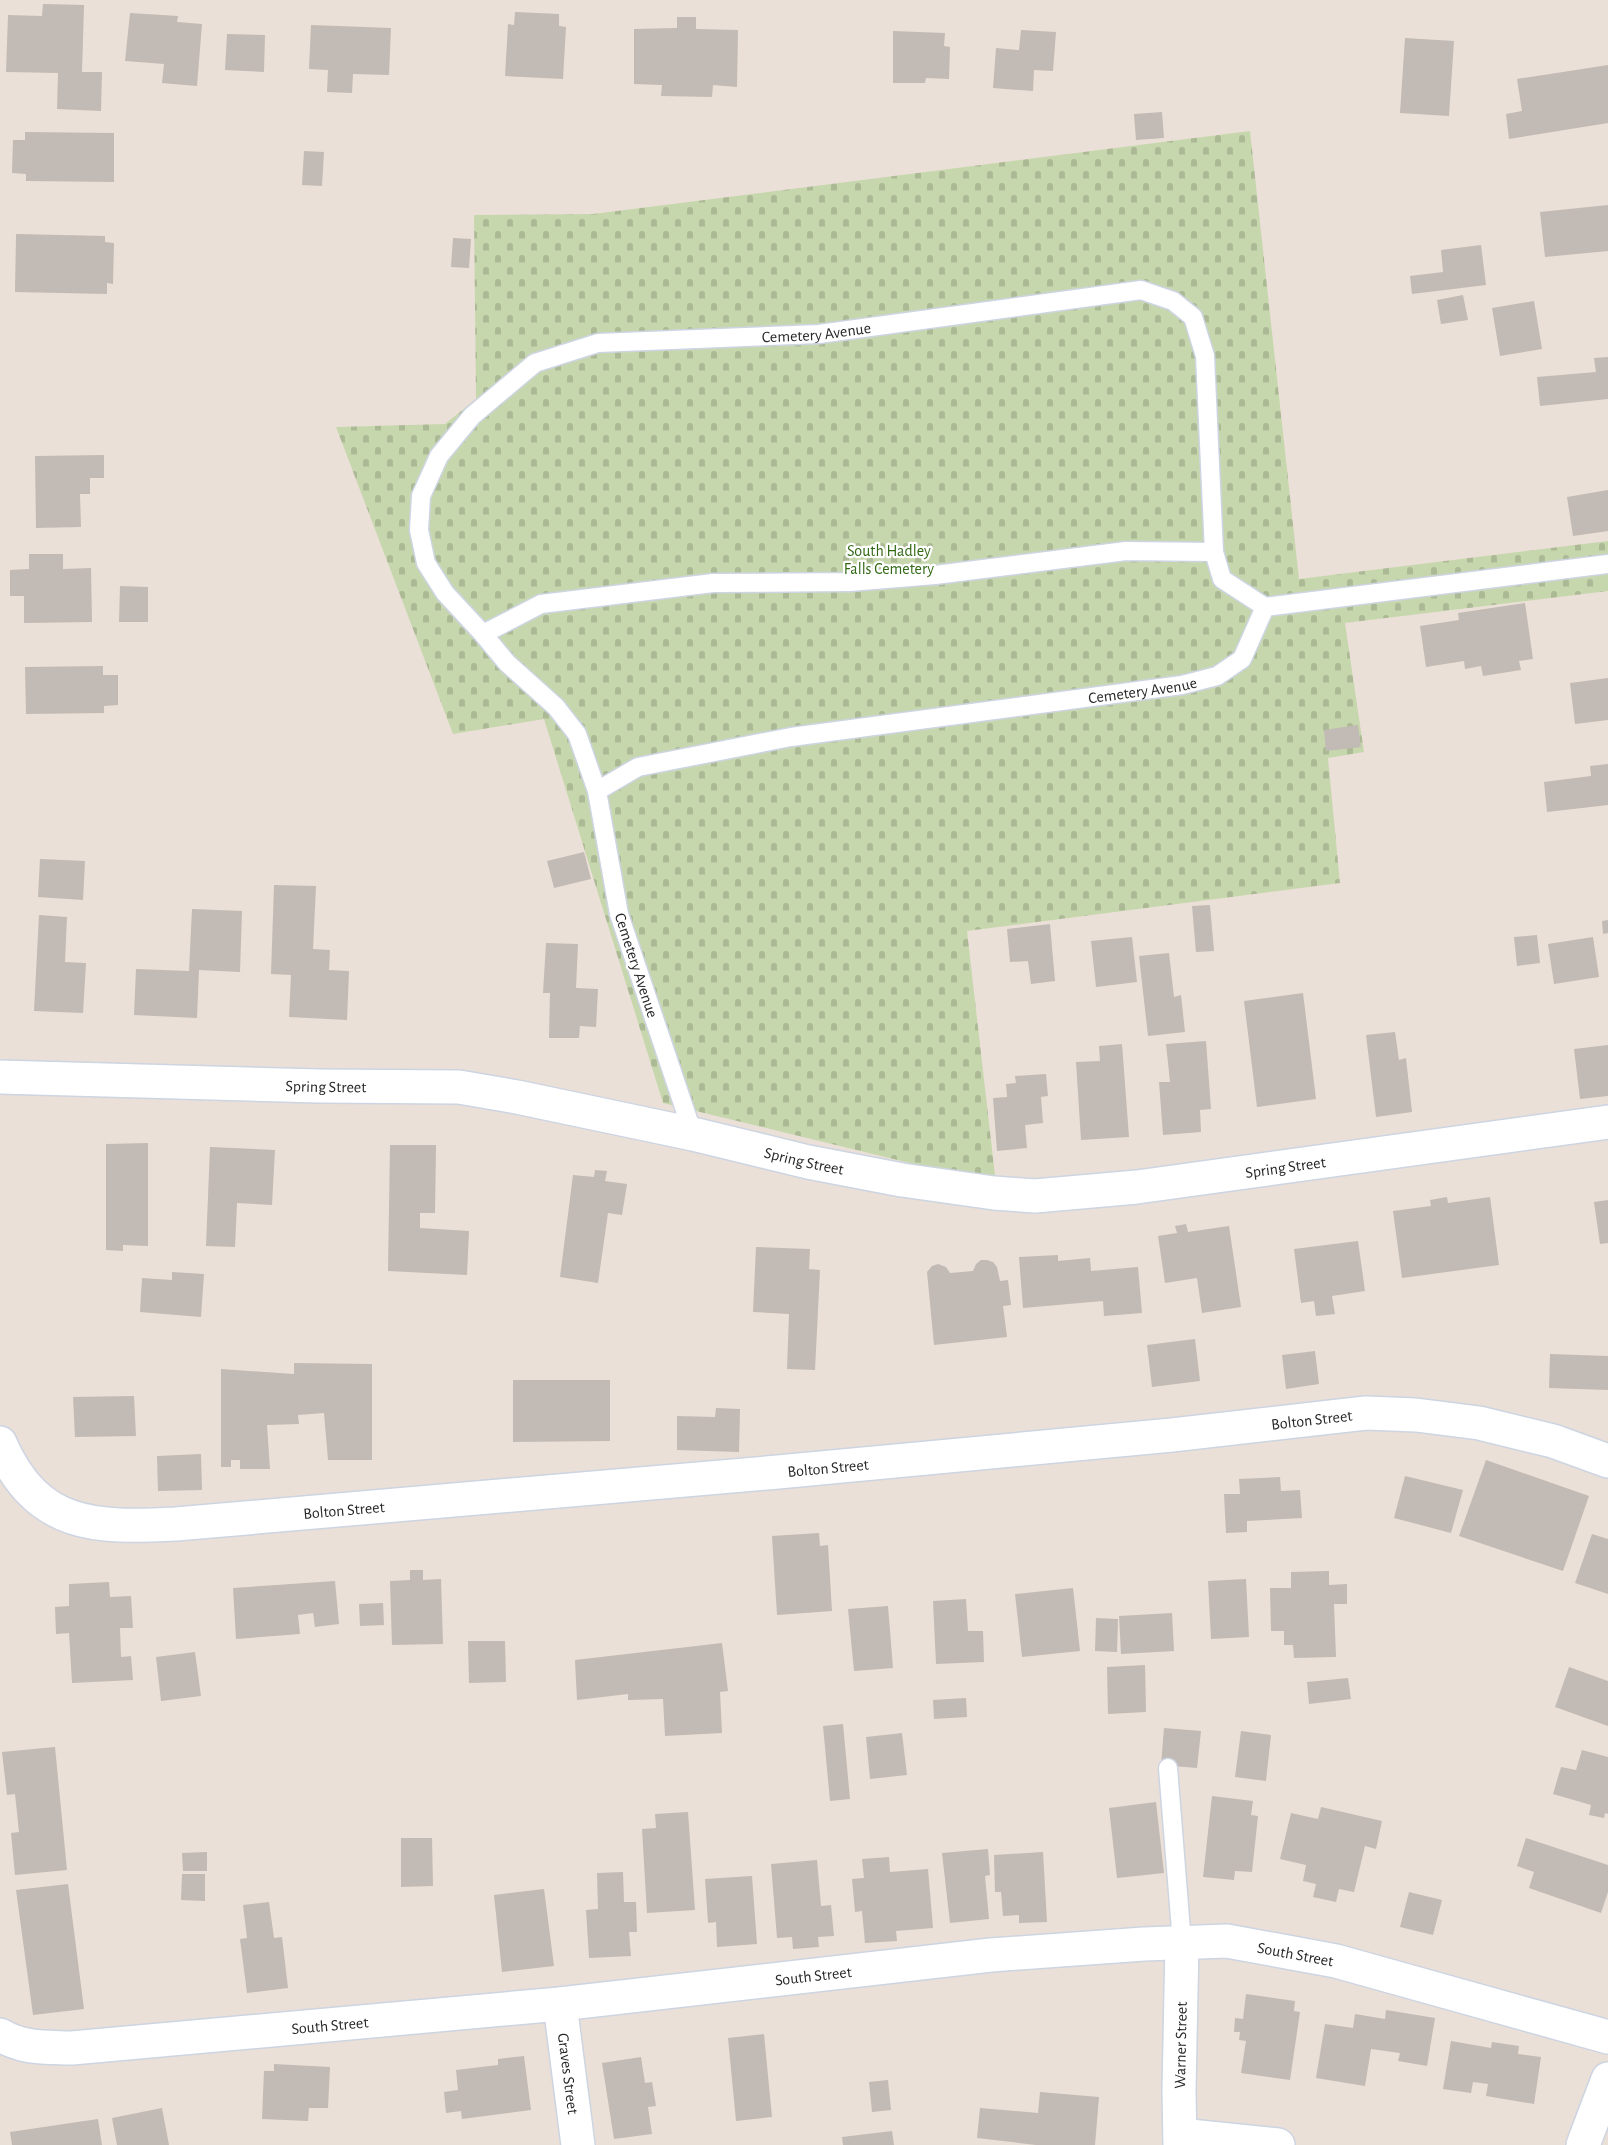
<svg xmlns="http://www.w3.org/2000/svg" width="1608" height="2145" viewBox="0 0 1608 2145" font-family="'Alegreya Sans',sans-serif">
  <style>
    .cemetery { fill: url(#cemetery-stones) }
    .building { fill: #c2bab4 }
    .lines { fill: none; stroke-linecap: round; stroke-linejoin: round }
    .lane-casing { stroke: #cdd4e2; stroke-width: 21 }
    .street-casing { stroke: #cdd4e2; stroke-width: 36 }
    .secondary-casing { stroke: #cdd4e2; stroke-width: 36 }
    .lane { stroke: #fff; stroke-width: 18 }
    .street { stroke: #fff; stroke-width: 33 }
    .secondary { stroke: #fff; stroke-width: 33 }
    .labels { text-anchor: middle; stroke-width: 4.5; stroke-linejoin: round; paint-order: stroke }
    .street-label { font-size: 16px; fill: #272727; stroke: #fff }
    .park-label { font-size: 16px; fill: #316814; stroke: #fff }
  </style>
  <defs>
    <pattern id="cemetery-stones" width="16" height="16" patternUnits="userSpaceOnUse" patternTransform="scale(1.5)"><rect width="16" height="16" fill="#c7d7ad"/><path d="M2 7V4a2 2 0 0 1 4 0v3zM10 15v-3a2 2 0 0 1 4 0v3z" fill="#abb995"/></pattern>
  </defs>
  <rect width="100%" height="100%" fill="#ebe0d7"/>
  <path class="cemetery" d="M1250 131 1299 579 1608 541V591L1345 623 1364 752 1328 758 1340 883 967 931 996 1184 663 1103 544 719 453 734 336 427 445 424 476 399 474 215 593 214Z"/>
  <path class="building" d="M43 4 84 5 82 72H102L101 111 57 109 58 73 6 72 8 15 42 16Z
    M515 12 559 14V26L566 27 563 79 505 76 508 24 514 25Z
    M130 13 178 16 177 22 202 24 197 86 162 83 164 64 125 61Z
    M677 17H696V29L738 30 737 87 713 85 712 97 661 96 662 85 634 84V29L677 28Z
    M311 25 391 28 389 75 353 74 352 93 327 92 328 70 309 69Z
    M1021 30 1056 32 1053 71 1034 70 1033 91 993 88 996 48 1019 50Z
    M893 31 945 33 944 46 950 47 949 79 926 78 925 83H893Z
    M227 34 265 35 264 72 225 70Z
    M1405 38 1454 41 1449 116 1400 113Z
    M1608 65V123L1509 139 1506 114 1522 111 1517 79Z
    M1162 112 1164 138 1136 140 1134 114Z
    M25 132 114 133V182L26 181V174L12 173 13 140H25Z
    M304 151 324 152 322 186 302 185Z
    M1608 205V251L1545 257 1540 212Z
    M16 234 105 236V242L114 243 113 284 107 283V294L15 292Z
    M453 238 471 239 469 268 451 267Z
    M1481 245 1486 285 1412 294 1410 276 1443 272 1441 250Z
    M1463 295 1468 320 1441 324 1437 300Z
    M1534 301 1542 349 1500 356 1492 308Z
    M1608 357V399L1540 406 1537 377 1596 372 1594 358Z
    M104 455V478H90V494H80L81 527 36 528 35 456Z
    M1608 490V531L1573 536 1567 497Z
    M29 554H63V569L91 568 92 622 24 623V596H10V570L29 569Z
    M120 586 148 587V622H119Z
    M1525 603 1533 659 1519 661 1521 670 1483 676 1481 666 1465 669 1464 661 1426 667 1420 626 1459 620 1458 613Z
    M103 666V675H118V705L104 706V713L26 714 25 667Z
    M1608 678V720L1575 724 1570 683Z
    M1358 725 1361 747 1326 751 1324 730Z
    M1608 764V805L1547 812 1544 782 1591 776 1590 766Z
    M584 852 591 879 554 888 547 861Z
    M40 859 85 861 83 900 38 897Z
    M274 885 316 886 313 949 330 950 329 970 349 971 347 1020 289 1017 291 975 271 974Z
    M1210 905 1214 951 1196 952 1192 906Z
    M192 909 242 911 240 972 199 970 197 1018 134 1015 136 969 189 971Z
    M39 915 67 917 65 962 86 963 83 1013 34 1011Z
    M1608 920V933L1603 934 1602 921Z
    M1050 924 1055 981 1031 984 1028 961 1010 962 1007 929Z
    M1537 935 1540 963 1517 966 1514 937Z
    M1132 937 1137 982 1096 987 1091 941Z
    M1593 937 1599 977 1554 984 1548 944Z
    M546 943 578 944 576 988 598 989 596 1027 580 1026 579 1038H549L550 993H543Z
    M1169 953 1174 997 1181 995 1185 1032 1148 1036 1139 956Z
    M1303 993 1316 1099 1257 1107 1244 1001Z
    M1395 1032 1399 1060 1406 1058 1412 1112 1376 1117 1366 1035Z
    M1206 1041 1211 1109 1200 1110 1201 1132 1163 1135 1159 1082H1170L1166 1044Z
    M1122 1044 1129 1137 1081 1140 1076 1062 1100 1061 1099 1046Z
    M1608 1045V1096L1580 1099 1574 1049Z
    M1046 1074 1048 1096 1041 1097 1043 1123 1025 1125 1027 1148 997 1151 993 1098 1007 1097 1006 1084 1016 1083 1015 1076Z
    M148 1143V1246L123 1245V1251L106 1250V1144Z
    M390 1145H436L435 1213H420V1228L469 1231 467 1275 388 1271Z
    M210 1147 275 1150 272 1205 237 1203 235 1247 206 1246Z
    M595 1170 607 1171 605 1181 627 1184 622 1215 608 1213 598 1283 560 1277 573 1175 594 1177Z
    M1447 1197 1448 1203 1490 1197 1499 1265 1402 1278 1393 1211 1431 1206 1430 1200Z
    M1608 1200V1243L1600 1244 1594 1202Z
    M1186 1224 1188 1232 1229 1226 1241 1307 1202 1313 1197 1278 1165 1283 1158 1236 1177 1233 1175 1226Z
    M1358 1241 1365 1291 1332 1296 1335 1314 1316 1316 1314 1301 1301 1303 1294 1249Z
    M756 1247 810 1249 809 1269 820 1270 815 1370 787 1369 789 1314 753 1312Z
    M1058 1255V1261L1090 1258 1091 1271 1138 1267 1142 1313 1104 1316 1103 1301 1023 1308 1019 1257Z
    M981 1260H987L993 1262 997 1267 1000 1281 1008 1280 1011 1305 1003 1306 1007 1337 934 1345 927 1272 932 1266 938 1264 946 1267 950 1273 973 1271 976 1264Z
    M172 1272 204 1274 201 1317 140 1312 142 1278 172 1280Z
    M1195 1339 1200 1381 1152 1387 1147 1345Z
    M1315 1351 1319 1384 1286 1389 1282 1355Z
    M1550 1354 1608 1356V1390L1549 1388Z
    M294 1363 372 1364V1460H328L324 1413 298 1415 299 1424 267 1425 270 1469H240V1460H231V1467H221V1369L294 1374Z
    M513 1380H610V1441L513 1442Z
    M134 1396 136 1436 75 1437 73 1397Z
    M716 1408 740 1409 739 1452 677 1450V1416L715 1417Z
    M201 1454 202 1490 158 1491 157 1456Z
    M1486 1460 1589 1496 1563 1571 1459 1536Z
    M1405 1476 1463 1490 1451 1533 1394 1518Z
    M1280 1477 1281 1491 1300 1490 1302 1518 1247 1521V1532L1226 1533 1224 1494H1240L1239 1479Z
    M819 1533 820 1546 828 1545 832 1611 777 1615 772 1536Z
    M1592 1534 1608 1539V1594L1575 1583Z
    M410 1570H423V1580L441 1579 443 1644 392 1645 390 1581 410 1580Z
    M1329 1571V1585L1347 1584V1604H1334L1336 1657 1294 1658 1293 1645H1284V1631H1271L1270 1588H1291V1572Z
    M1246 1579 1249 1637 1211 1639 1208 1581Z
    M335 1581 339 1624 315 1627 313 1613 298 1615 300 1634 236 1639 233 1588Z
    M109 1582 110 1597 131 1596 133 1628H120L121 1657 131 1656 133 1680 72 1683 69 1633 56 1634 55 1607 69 1606V1584Z
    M1073 1588 1080 1651 1022 1657 1015 1594Z
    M966 1599 968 1631H983L984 1662 936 1664 933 1601Z
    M383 1603 384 1625 360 1626 359 1604Z
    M888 1606 893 1668 854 1671 848 1609Z
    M1172 1613 1174 1651 1121 1654 1119 1616Z
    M1096 1618 1118 1619 1117 1652 1095 1651Z
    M468 1641H505L506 1682 469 1683Z
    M722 1643 728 1691 720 1692 722 1733 665 1736 663 1699 628 1700V1694L577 1700 575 1660Z
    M195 1652 201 1696 161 1701 156 1657Z
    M1145 1665 1146 1712 1108 1714 1107 1667Z
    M1569 1667 1608 1681V1726L1555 1707Z
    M1348 1678 1351 1699 1309 1704 1307 1682Z
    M966 1698 967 1717 934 1719 933 1700Z
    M843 1724 850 1799 830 1801 823 1726Z
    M1164 1728 1201 1731 1197 1768 1161 1765Z
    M1241 1731 1271 1735 1266 1781 1235 1777Z
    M902 1733 907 1775 870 1779 866 1737Z
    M55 1747 67 1870 15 1875 11 1833 19 1832 15 1794 7 1795 2 1752Z
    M1582 1750 1608 1757V1814L1605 1813 1604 1818 1589 1815 1591 1805 1553 1794 1561 1767 1576 1770Z
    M1212 1796 1253 1801 1251 1815 1258 1816 1252 1872 1235 1871 1234 1880 1203 1877Z
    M1156 1802 1164 1873 1117 1878 1109 1808Z
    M1321 1807 1382 1821 1376 1849 1365 1846 1354 1892 1339 1889 1336 1902 1313 1897 1316 1884 1303 1881 1306 1865 1280 1859 1291 1813 1318 1819Z
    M688 1812 695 1910 647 1913 642 1829 656 1828 655 1814Z
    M401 1838H432L433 1886 401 1887Z
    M1526 1838 1608 1865V1892L1601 1913 1529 1888 1534 1872 1517 1866Z
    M988 1849 990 1875 985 1876 989 1919 950 1923 942 1853Z
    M207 1852V1871H183L182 1853Z
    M1043 1852 1047 1922 1019 1923V1915L1003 1916 1001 1892H995L994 1855Z
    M889 1857 890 1872 928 1869 933 1928 896 1931 897 1941 865 1943 862 1911 855 1912 852 1879 864 1878 862 1859Z
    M817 1860 821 1906 831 1905 834 1936 818 1937 819 1947 793 1949 792 1937 777 1938 771 1864Z
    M623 1872 624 1902H636L637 1932H629L631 1956 589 1958 586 1910 598 1909 597 1873Z
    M182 1874H205V1901L181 1900Z
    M752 1876 757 1944 717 1947 716 1922 708 1923 705 1879Z
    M68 1884 84 2009 33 2015 16 1890Z
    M544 1889 554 1966 502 1972 494 1895Z
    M1409 1892 1442 1900 1433 1935 1400 1927Z
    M269 1902 274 1938 282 1937 288 1988 247 1993 240 1939 247 1938 243 1905Z
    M1246 1994 1295 2001 1294 2011 1300 2012 1290 2080 1241 2073 1246 2041 1239 2040 1240 2032H1234L1235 2018 1243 2019Z
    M1386 2010 1435 2018 1427 2066 1398 2061 1400 2053 1371 2049 1365 2086 1316 2078 1325 2024 1353 2028 1355 2014 1385 2019Z
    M764 2034 772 2117 736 2121 728 2038Z
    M1451 2041 1491 2048 1492 2042 1519 2046 1518 2054 1541 2057 1534 2104 1486 2096 1488 2084 1473 2082 1471 2093 1443 2089Z
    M524 2056 531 2110 462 2119 461 2111 446 2113 444 2092 458 2090 456 2070 498 2065V2059Z
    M641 2057 645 2083 652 2082 656 2106 648 2107 652 2134 614 2139 602 2063Z
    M274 2064 330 2067 328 2108H309L308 2121 262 2119 264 2071H274Z
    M888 2080 891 2110 872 2112 869 2082Z
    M1040 2092 1099 2097 1095 2145H1036L977 2138 980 2108 1038 2113Z
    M162 2108 169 2145H117L112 2118Z
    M98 2119 102 2145H12L10 2132Z
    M892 2131 894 2145H843L842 2137Z"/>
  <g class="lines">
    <defs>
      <g id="lane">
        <path d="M1214 552 1222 579 1265 607"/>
        <path id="s1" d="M483 634 445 593 426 563 419 530 421 496 439 456 472 416 535 363 598 343 819 334 1141 290 1173 301 1193 317 1205 356 1214 552 1126 551 935 575 850 582 713 583 541 604 483 634 507 663 556 707 577 734 597 791"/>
        <path id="s2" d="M693 1134 619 914 597 791 638 767 791 737 1182 685 1217 676 1242 659 1265 607 1608 564"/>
        <path d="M1168 1768 1182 1943"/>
      </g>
      <g id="street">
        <path id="s3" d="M560 2004 578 2145"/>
        <path id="s4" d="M0 2035C24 2049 45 2047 72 2048L560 2004 991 1955 1144 1944 1227 1941 1336 1961 1608 2037"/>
        <path d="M1180 2135 1278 2145"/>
        <path id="s5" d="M1180 2145 1179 2090 1182 1943"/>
      </g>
      <g id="secondary">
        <path id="s6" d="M0 1077 319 1086 459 1087 517 1097 693 1134 808 1162 902 1180 994 1193 1035 1196 1137 1187 1608 1122"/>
        <path id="s7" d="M0 1443C37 1528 94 1528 176 1524L778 1472 1172 1435 1366 1413 1416 1415 1479 1423 1553 1441 1608 1461"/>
        <path d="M1583 2145 1608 2079"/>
      </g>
    </defs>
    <use href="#lane" class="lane-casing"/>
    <use href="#street" class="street-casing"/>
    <use href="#secondary" class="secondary-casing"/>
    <use href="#lane" class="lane"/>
    <use href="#street" class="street"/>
    <use href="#secondary" class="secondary"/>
  </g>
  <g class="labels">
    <g class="street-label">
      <text dy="6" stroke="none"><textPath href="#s1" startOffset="622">Cemetery Avenue</textPath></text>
      <text dy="6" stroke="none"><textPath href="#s2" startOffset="915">Cemetery Avenue</textPath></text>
      <text transform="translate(637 965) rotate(72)" y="6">Cemetery Avenue</text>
      <text dy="6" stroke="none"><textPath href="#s6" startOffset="326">Spring Street</textPath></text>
      <text dy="6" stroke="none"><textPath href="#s6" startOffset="812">Spring Street</textPath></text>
      <text dy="6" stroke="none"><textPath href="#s6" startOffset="1298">Spring Street</textPath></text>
      <text dy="6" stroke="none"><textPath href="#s7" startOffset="1352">Bolton Street</textPath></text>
      <text dy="6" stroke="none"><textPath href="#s7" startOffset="866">Bolton Street</textPath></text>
      <text dy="6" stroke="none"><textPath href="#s7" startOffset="380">Bolton Street</textPath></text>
      <text dy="6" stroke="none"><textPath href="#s4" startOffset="1304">South Street</textPath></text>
      <text dy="6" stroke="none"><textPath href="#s4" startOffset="819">South Street</textPath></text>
      <text dy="6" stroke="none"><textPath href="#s4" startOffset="333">South Street</textPath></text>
      <text dy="6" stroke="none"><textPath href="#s5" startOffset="100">Warner Street</textPath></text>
      <text dy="6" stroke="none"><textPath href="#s3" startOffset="70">Graves Street</textPath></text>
    </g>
    <g class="park-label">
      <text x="889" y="556">South Hadley<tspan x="889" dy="18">Falls Cemetery</tspan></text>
    </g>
  </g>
</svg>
